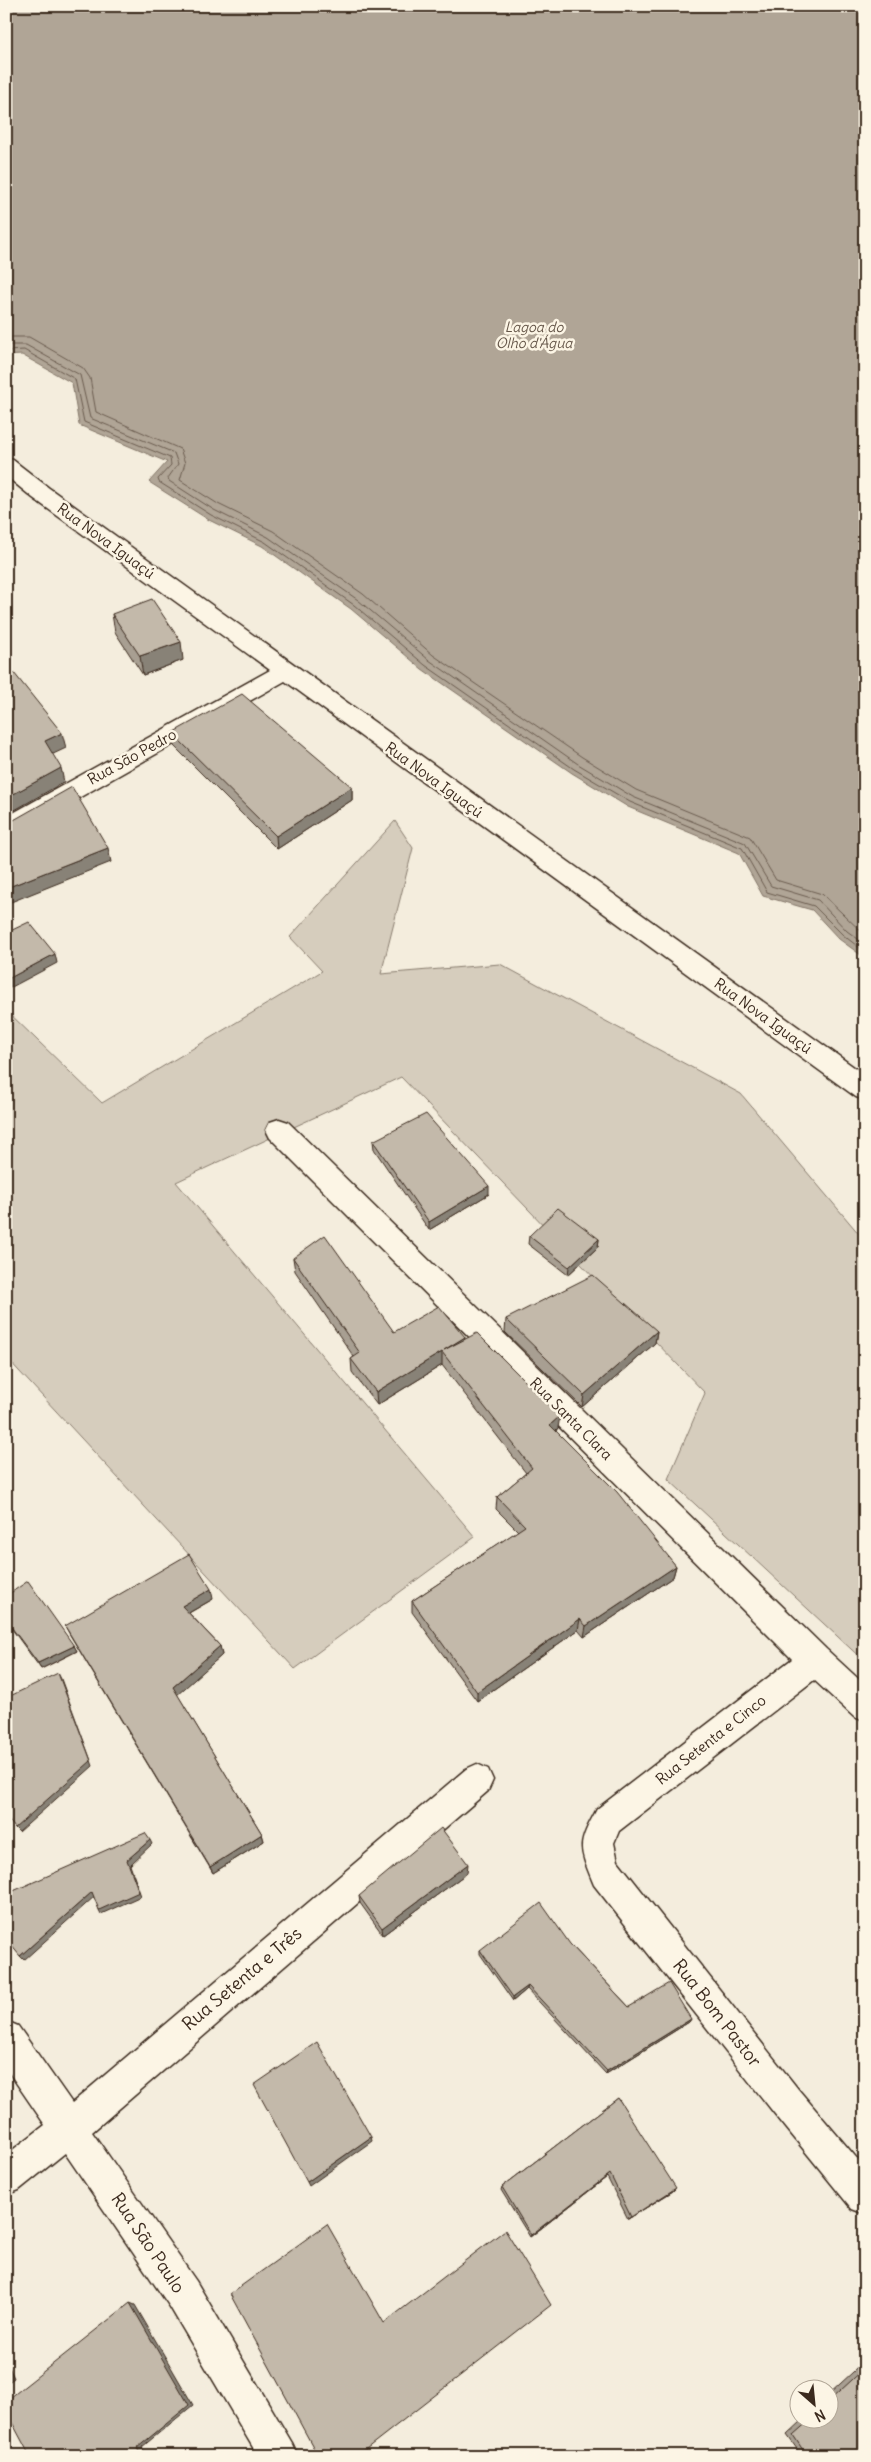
<svg xmlns="http://www.w3.org/2000/svg" width="871" height="2462" viewBox="0 0 871 2462" font-family="Delius,sans-serif">
  <style>
    .green { fill: #d6cdbd; stroke: #887c6e }
    .water { fill: #b0a596; stroke: #817466 }
    .lines { fill: none; stroke-linecap: round; stroke-linejoin: round }
    .shore { stroke: #6a5b4e; stroke-width: 1 }
    .minor-casing { stroke: #3b2a1e; stroke-width: 3 }
    .minor { fill: #fcf5e5; fill-rule: evenodd }
    .wall { fill: #a89f92; stroke: #3b2a1e }
    .shaded-wall { fill: #888277; stroke: #3b2a1e }
    .building { fill: #c3b9aa; stroke: #3b2a1e }
    .labels { text-anchor: middle; stroke-width: 5; stroke-linejoin: round; paint-order: stroke }
    .far-water-label { font-size: 14px; font-style: italic; fill: #645548; stroke: #fcf5e5 }
    .street-label { font-size: 15px; fill: #3b2a1e; stroke: #fcf5e5 }
    .near-street-label { font-size: 18px; fill: #3b2a1e; stroke: #fcf5e5 }
  </style>
  <rect width="100%" height="100%" fill="#f4eddd"/>
  <filter id="ink" filterUnits="userSpaceOnUse"><feTurbulence type="fractalNoise" baseFrequency=".02" numOctaves="2"/><feDisplacementMap in="SourceGraphic" scale="10" xChannelSelector="R" yChannelSelector="G"/><feConvolveMatrix kernelMatrix="1 2 1 2 8 2 1 2 1" color-interpolation-filters="sRGB"/></filter>
  <g filter="url(#ink)">
    <path class="green" d="M395 821 413 848 381 974 500 964 741 1094 865 1241V1662L668 1479 705 1393 401 1077 176 1182 475 1537 295 1669 6 1357V1010L102 1103 322 971 290 937Z"/>
    <path class="water" d="M6 6H865V958L839 939 812 910 763 896 739 853 628 807 572 773 422 669 351 609 262 546 209 520 149 482 167 462 79 425 72 383 22 355 6 356Z"/>
    <g class="lines">
      <path class="shore" d="M6 337H29L83 368 90 378 96 412 180 449 185 463 180 480 218 504 273 531 363 594 433 655 582 757 636 790 750 837 776 880 822 894 865 935
        M6 345H26L80 375 90 418 174 453 178 464 168 478 169 481 214 510 268 537 358 600 429 660 578 764 633 797 745 843 771 886 818 900 847 931 865 944
        M6 351 24 350 75 379 84 422 170 458 171 465 158 479 159 482 211 515 265 542 354 605 425 665 574 769 630 802 742 848 767 892 814 906 843 935 865 952"/>
      <defs>
        <path id="minor" d="M6 458 13 460 49 488 865 1075V1100L856 1097 285 681 15 834 6 837V817L270 670 33 498 6 476Z
          M279 1119 288 1122 826 1649 865 1685V1721L854 1717 814 1680 619 1831 614 1843 618 1861 798 2089 865 2168V2214L852 2209 774 2113 594 1885C578 1846 577 1846 597 1809L792 1659 270 1138 266 1130 270 1122Z
          M477 1764 488 1769 493 1780 488 1791 92 2132 196 2281 292 2443 298 2456H258L170 2307 65 2153 19 2190 6 2195V2155L45 2125 6 2068V2021L18 2026 72 2103 466 1769Z"/>
      </defs>
      <use href="#minor" class="minor-casing"/>
      <use href="#minor" class="minor"/>
    </g>
    <path class="wall" d="M112 614 183 660 143 675 115 632Z
      M172 733 352 787V800L277 849 174 746Z
      M373 1141 489 1194 429 1230 374 1149Z
      M529 1236 599 1239 598 1247 568 1275 528 1244Z
      M293 1258 394 1332 465 1340 558 1428 556 1431 676 1566 673 1577 584 1637 578 1630 477 1701 412 1612V1601L518 1531 496 1509 497 1497 526 1473 442 1365 377 1405 352 1372 351 1359 354 1357 295 1271Z
      M506 1319 657 1331 655 1343 582 1407 505 1332Z
      M6 1596 74 1646 77 1651 41 1669 6 1621Z
      M213 1599 189 1613 220 1646 222 1655 177 1694 262 1834 264 1841 213 1873 70 1635 65 1626Z
      M467 1873 383 1935 360 1903 359 1896Z
      M570 1944 629 2007 691 2019 689 2022 606 2074 527 1989 513 2001 480 1954V1950Z
      M618 2098 673 2191 628 2219 607 2177 530 2237 501 2190 502 2187Z
      M865 2361V2456H802L787 2435 803 2420H828V2395Z"/>
    <path class="shaded-wall" d="M181 642 183 660 143 675 140 656Z
      M62 733 66 748 49 756 45 741Z
      M61 768 64 782 6 815V798Z
      M352 787V800L277 849 276 836Z
      M108 848 111 862 6 904V888Z
      M55 954 57 963 6 990V980Z
      M489 1186V1194L429 1230V1222Z
      M599 1239 598 1247 568 1275 569 1267Z
      M657 1331 655 1343 582 1407 584 1395Z
      M465 1337 464 1351 444 1350Z
      M442 1352V1365L377 1405 376 1392Z
      M560 1416 558 1428 548 1438 550 1425Z
      M676 1566 673 1577 584 1637 586 1626Z
      M211 1589 213 1599 185 1615 182 1606Z
      M580 1619 578 1630 477 1701V1692Z
      M74 1646 77 1651 41 1669 38 1663Z
      M220 1646 222 1655 176 1696 173 1687Z
      M58 1673 61 1679 93 1766 19 1832 15 1828Z
      M262 1834 264 1841 213 1873 210 1867Z
      M150 1840 152 1844 130 1865 141 1896 101 1914 99 1910 127 1860Z
      M468 1864 467 1873 383 1935 382 1928Z
      M92 1892 95 1896 24 1960 20 1956Z
      M528 1986 527 1989 513 2001V1997Z
      M691 2019 689 2022 606 2074 607 2071Z
      M371 2137 372 2141 309 2186 307 2182Z
      M610 2174 607 2177 530 2237 531 2235Z
      M676 2188 673 2191 628 2219 631 2217Z
      M130 2303 135 2305 193 2405 142 2447 147 2456H141L137 2448Z
      M6 2360 14 2378 6 2384Z"/>
    <path class="building" d="M152 599 181 642 140 656 112 614Z
      M14 673 62 733 45 741 61 768 6 798V676Z
      M242 694 352 787 276 836 172 733Z
      M72 787 108 848 6 888V823L12 821Z
      M29 922 55 954 6 980V933Z
      M426 1114 489 1186 429 1222 373 1141Z
      M558 1208 599 1239 569 1267 529 1236Z
      M325 1235 394 1332 439 1306 465 1337 444 1350 477 1333 560 1416 550 1425 617 1492 676 1566 586 1626 580 1619 477 1692 412 1601 525 1526 497 1497 532 1468 442 1352 376 1392 351 1359 360 1353 293 1258Z
      M593 1275 657 1331 584 1395 506 1319Z
      M189 1554 211 1589 182 1606 220 1646 173 1687 262 1834 210 1867 65 1626Z
      M28 1581 74 1646 38 1663 6 1620V1596Z
      M58 1673 91 1761 15 1828 6 1817V1698Z
      M441 1828 468 1864 382 1928 359 1896Z
      M145 1833 150 1840 127 1860 139 1892 99 1910 92 1892 20 1956 6 1939V1896L11 1892Z
      M541 1903 570 1944 629 2007 669 1983 691 2019 607 2071 528 1986 513 1997 480 1950Z
      M317 2042 371 2137 307 2182 254 2085Z
      M618 2098 676 2188 631 2217 610 2174 531 2235 502 2187Z
      M327 2224 384 2323 505 2230 551 2305 357 2456H318L230 2294Z
      M130 2303 189 2405 137 2448 141 2456H30L6 2411V2401Z
      M865 2368V2456H807L793 2435 810 2420H828V2402Z"/>
  </g>
  <g class="labels">
    <g class="far-water-label">
      <text x="534" y="332">Lagoa do<tspan x="534" dy="16">Olho d'Água</tspan></text>
    </g>
    <g class="street-label">
      <text transform="translate(106 541) rotate(36)" y="5">Rua Nova Iguaçú</text>
      <text transform="translate(132 757) rotate(-29)" y="5">Rua São Pedro</text>
      <text transform="translate(434 780) rotate(36)" y="5">Rua Nova Iguaçú</text>
      <text transform="translate(763 1016) rotate(36)" y="5">Rua Nova Iguaçú</text>
      <text transform="translate(571 1419) rotate(45)" y="5">Rua Santa Clara</text>
      <text transform="translate(711 1740) rotate(-38)" y="5">Rua Setenta e Cinco</text>
    </g>
    <g class="near-street-label">
      <text transform="translate(242 1979) rotate(-40)" y="6">Rua Setenta e Três</text>
      <text transform="translate(717 2013) rotate(52)" y="6">Rua Bom Pastor</text>
      <text transform="translate(148 2243) rotate(56)" y="6">Rua São Paulo</text>
    </g>
  </g>
  <rect width="871" height="2462" fill="none" stroke="#fcf5e5" stroke-width="25"/>
  <rect x="12" y="12" width="846" height="2437" fill="none" stroke="#3b2a1e" stroke-width="2" filter="url(#ink)"/>
  <g transform="translate(814 2404) rotate(153)"><circle r="24" fill="#fcf5e5" stroke="#afa495"/>
  <path d="M0-4L9 19L0 12L-9 19Z" fill="#3b2a1e"/>
  <text y="-8" font-size="14" font-weight="bold" text-anchor="middle" fill="#3b2a1e">N</text>
  </g>
</svg>
